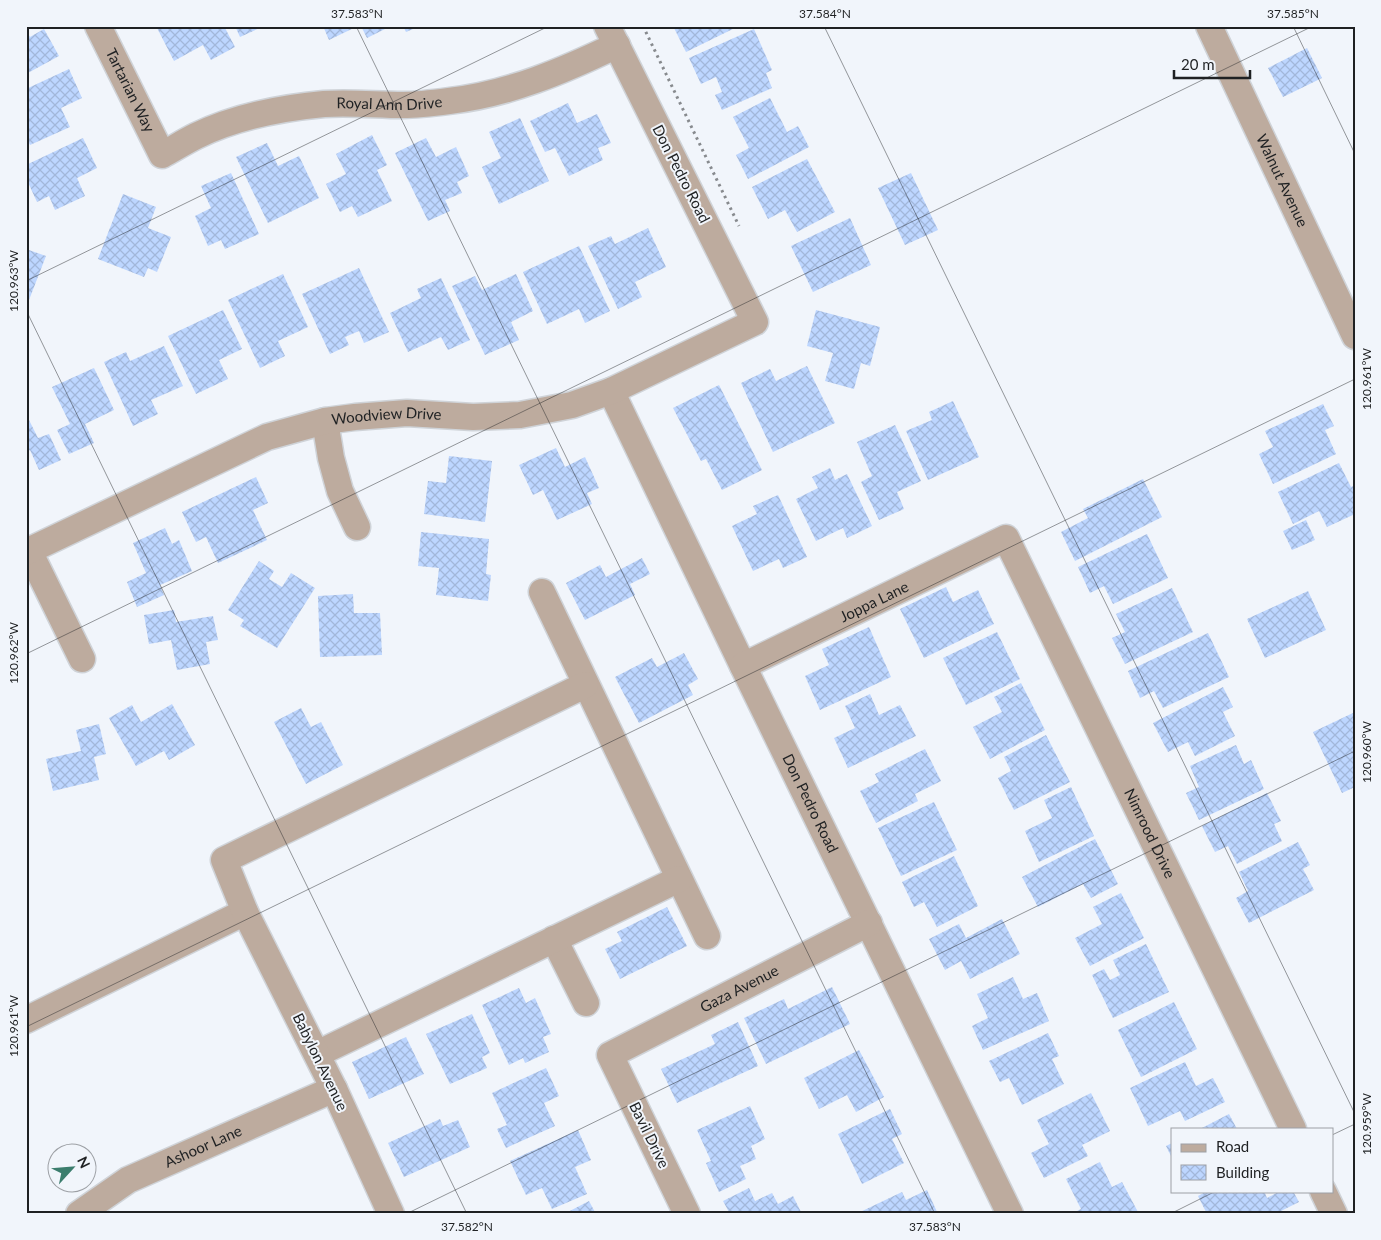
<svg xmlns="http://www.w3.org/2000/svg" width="1381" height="1240" viewBox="0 0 1381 1240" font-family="Lato,sans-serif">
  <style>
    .building { fill: url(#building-cross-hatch) }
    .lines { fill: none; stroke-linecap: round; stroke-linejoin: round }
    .minor-casing { stroke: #cfd3d8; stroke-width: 29 }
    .path { stroke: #878a8e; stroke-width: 3; stroke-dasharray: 2.5 4; stroke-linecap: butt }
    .minor { stroke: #bdab9e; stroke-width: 26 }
    .ticks { fill: none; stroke: #1f2123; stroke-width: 1; stroke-opacity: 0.45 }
    .labels { text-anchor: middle; stroke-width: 4; stroke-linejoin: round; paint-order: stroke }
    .street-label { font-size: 15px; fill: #1f2123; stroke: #f1f5fb }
    .neatline { fill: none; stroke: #1f2123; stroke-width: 2 }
    .ticks-label { font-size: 12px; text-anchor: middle; fill: #1f2123 }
  </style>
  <defs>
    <pattern id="building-cross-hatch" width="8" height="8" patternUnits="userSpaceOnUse" patternTransform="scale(1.25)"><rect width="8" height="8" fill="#bdd6ff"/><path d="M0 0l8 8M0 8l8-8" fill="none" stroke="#a2b7da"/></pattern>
  </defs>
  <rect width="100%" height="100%" fill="#f1f5fb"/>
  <path class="building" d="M156 26H224L235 47 211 60 203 45 174 61Z
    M235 26H264L240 37Z
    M323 26H358L329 40Z
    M361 26H391L367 38Z
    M403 26H420L406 32Z
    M678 26H739L686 52 674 28Z
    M44 29 59 56 26 74V30L30 37Z
    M754 29 772 70 766 73 772 88 722 110 715 95 722 92 716 77 701 84 689 58Z
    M1307 48 1322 78 1283 97 1268 68Z
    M69 69 82 98 61 108 70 127 30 145 26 137V89Z
    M770 98 787 132 798 126 809 147 748 179 736 155 749 148 733 117Z
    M568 103 577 123 597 114 611 143 598 148 603 160 569 176 555 148 545 152 530 121Z
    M520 118 549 181 499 204 482 167 501 158 489 132Z
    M372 135 387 165 377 170 392 201 358 217 352 206 340 212 326 184 346 174 336 154Z
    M83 138 97 168 77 178 85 196 55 210 49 196 37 202 26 178V165Z
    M426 138 436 157 456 147 469 176 457 182 462 193 445 200 450 211 428 221 395 153Z
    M267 143 278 166 299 156 319 198 268 223 236 157Z
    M807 159 835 212 797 232 785 210 768 219 752 187Z
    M231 173 259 234 225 249 221 240 208 246 195 216 211 208 201 186Z
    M911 173 938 230 905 245 878 188Z
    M123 194 156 207 148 228 171 237 157 272 148 268 144 277 98 259Z
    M850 218 871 265 813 292 791 246Z
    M648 228 666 267 635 282 642 297 618 309 588 246 611 236 615 244Z
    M579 246 610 311 585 323 579 309 547 324 523 272Z
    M26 249 46 256 29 300 26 299Z
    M359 268 389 332 364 343 359 331 345 337 349 345 330 354 302 294Z
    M283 274 308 327 278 341 285 356 260 368 228 300Z
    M516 274 533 311 511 322 519 340 485 355 452 286 475 276 482 290Z
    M441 278 470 340 448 350 441 337 408 352 390 313 421 298 417 289Z
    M223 310 242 349 219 360 228 379 196 394 168 336Z
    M816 310 880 327 870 366 861 363 854 389 825 381 833 353 807 346Z
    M164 346 183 386 151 400 158 414 133 426 104 362 126 352 130 361Z
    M807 366 835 423 773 452 741 383 770 369 776 381Z
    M94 368 114 410 85 424 94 443 69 454 57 430 70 424 52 387Z
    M719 385 762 470 722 490 706 459 701 461 673 408Z
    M953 401 979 457 928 480 906 431 932 420 929 412Z
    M1323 404 1334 426 1325 430 1336 454 1273 484 1259 454 1273 447 1265 431Z
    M26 414 38 438 49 434 61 460 39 470 30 450 26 452Z
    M895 425 921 481 897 492 904 509 879 520 861 482 872 476 857 442Z
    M556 448 565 467 585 457 599 488 587 493 592 504 557 520 543 490 533 495 519 465Z
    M449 456 492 461 485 522 424 514 428 481 446 483Z
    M1339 463 1351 487 1355 485V514L1327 527 1319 511 1293 524 1278 492Z
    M830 468 835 480 847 474 872 526 847 538 843 528 816 541 796 499 818 488 812 477Z
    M256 477 268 503 253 510 267 540 218 563 206 537 196 542 182 512Z
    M1143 479 1162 517 1075 561 1061 532 1088 518 1083 509Z
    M778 495 807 557 783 568 779 559 753 571 732 526 757 514 753 506Z
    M1306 520 1315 540 1292 550 1283 531Z
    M165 528 172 544 179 540 192 571 160 585 164 595 137 607 127 582 146 573 133 543Z
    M421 532 489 539 486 574 491 575 488 601 436 595 439 568 418 566Z
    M1147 534 1168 578 1113 604 1104 586 1090 593 1078 567Z
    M642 558 650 574 630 584 635 595 585 620 566 583 600 565 606 577Z
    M259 561 274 571 269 579 282 587 291 573 315 588 277 648 240 626 244 620 228 610Z
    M946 587 953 602 978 590 994 624 924 658 900 609Z
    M1172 588 1193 632 1125 664 1112 638 1125 632 1116 614Z
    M1308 591 1326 630 1265 658 1247 619Z
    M353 594 354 613H380L382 655 320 657 318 596Z
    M174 610 176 622 213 616 218 640 206 642 210 664 177 670 171 640 149 644 144 615Z
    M869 627 891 677 820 710 805 676 829 665 822 649Z
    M997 632 1020 679 966 705 943 658Z
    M1208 633 1229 677 1163 708 1154 691 1140 698 1128 671Z
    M684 653 698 679 688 685 693 695 639 723 615 677 652 658 657 667Z
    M1021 683 1045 730 990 759 973 727 1002 712 994 697Z
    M1223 687 1233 707 1223 712 1235 736 1195 756 1188 742 1168 752 1153 723Z
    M870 694 879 715 900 705 916 736 848 768 834 738 855 728 845 706Z
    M172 704 195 745 169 760 164 751 136 766 109 718 132 705 141 722Z
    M301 708 311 727 321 722 343 765 306 784 274 722Z
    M1355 712V787L1342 793 1313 732Z
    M99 724 106 754 94 757 99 780 53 791 46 759 81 751 76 730Z
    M1046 735 1070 782 1014 810 998 778 1011 771 1004 757Z
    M1236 745 1244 764 1251 760 1264 789 1199 820 1186 793 1199 787 1190 766Z
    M925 749 941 781 915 794 918 801 876 823 860 791 879 782 875 774Z
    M1071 787 1094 836 1039 862 1025 831 1052 818 1044 800Z
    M1267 793 1281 821 1274 824 1282 841 1237 864 1228 846 1215 852 1202 826Z
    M934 802 957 850 901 876 878 828Z
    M1095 839 1118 884 1091 898 1083 884 1038 907 1022 877Z
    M1298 842 1310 865 1303 869 1314 890 1249 923 1236 898 1248 891 1239 872Z
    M954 856 978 906 937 927 924 902 914 907 902 882Z
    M1121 893 1144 938 1090 966 1075 938 1102 924 1093 907Z
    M667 907 687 946 620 979 605 949 622 941 617 932Z
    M1002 919 1020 954 970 979 961 961 945 970 929 939 959 924 966 938Z
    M1146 944 1169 992 1113 1018 1092 975 1104 969 1110 980 1120 975 1113 960Z
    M1013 977 1023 999 1037 993 1049 1021 983 1050 972 1026 988 1018 977 994Z
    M832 987 850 1024 766 1064 744 1018 784 999 788 1009Z
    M519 988 526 1003 535 998 551 1034 543 1037 549 1052 525 1063 523 1058 509 1065 482 1005Z
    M1174 1002 1197 1049 1141 1077 1118 1030Z
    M472 1014 490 1053 482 1057 487 1068 450 1084 426 1034Z
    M738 1022 758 1066 677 1103 661 1069 715 1044 711 1035Z
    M1048 1033 1059 1056 1052 1059 1064 1084 1022 1105 1009 1078 1000 1082 989 1061Z
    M406 1037 424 1074 369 1099 352 1062Z
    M859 1050 884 1097 856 1112 847 1095 819 1109 804 1078Z
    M1185 1062 1196 1086 1213 1078 1225 1102 1185 1121 1180 1111 1148 1126 1130 1088Z
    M546 1068 559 1096 544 1103 555 1126 506 1148 497 1129 507 1125 492 1093Z
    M1091 1093 1110 1131 1082 1145 1088 1156 1044 1178 1031 1153 1049 1144 1037 1120Z
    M750 1106 765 1139 751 1146 756 1159 740 1166 746 1179 719 1192 706 1163 711 1161 697 1130Z
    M890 1109 902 1134 892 1139 904 1163 862 1184 838 1134Z
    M1229 1114 1237 1129H1200Z
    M440 1119 443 1126 458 1120 470 1147 404 1177 388 1143Z
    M578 1130 591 1160 575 1167 587 1194 552 1209 542 1188 526 1195 510 1161Z
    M1172 1143V1158L1166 1146Z
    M1100 1162 1112 1187 1122 1182 1138 1212 1134 1214H1071L1081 1209 1066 1179Z
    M749 1188 755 1201 772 1193 778 1204 793 1196 802 1214H730L723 1201Z
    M927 1190 938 1214H856L902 1192 906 1200Z
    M1207 1191H1264L1267 1198 1280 1191H1293L1299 1202 1275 1214H1207L1198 1196Z
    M589 1201 596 1214H564Z"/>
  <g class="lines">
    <defs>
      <g id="minor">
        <path id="s1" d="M98 26 162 155C173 149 184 142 196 136 235 117 280 108 324 104 350 102 377 105 403 105 418 105 434 103 449 101 509 94 563 71 617 45"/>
        <path id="s2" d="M1209 26 1355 336"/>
        <path id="s3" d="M611 391 743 666 1010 1214"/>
        <path d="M325 421 331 458 340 491 357 527"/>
        <path d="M29 551 82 659"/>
        <path id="s4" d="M26 552 267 437 325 421 355 417 407 413 473 417 520 415 572 405 611 391 755 322 607 26"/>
        <path d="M542 592 707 936"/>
        <path id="s5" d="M743 666 1006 538 1293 1129"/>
        <path d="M554 939 586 1003"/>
        <path d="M26 1020 245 912"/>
        <path d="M317 1054 679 879"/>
        <path d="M1323 1191 1334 1214"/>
        <path id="s6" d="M79 1214 128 1180 334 1089"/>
        <path d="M391 1214 334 1089 245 912 224 860 585 685"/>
        <path id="s7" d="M687 1214 610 1055 869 923"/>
      </g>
    </defs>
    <use href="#minor" class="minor-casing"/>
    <path class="path" d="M643 26 739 226"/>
    <use href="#minor" class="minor"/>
  </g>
  <path class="ticks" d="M356 26 935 1214M824 26 1355 1114M1293 26 1355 154M26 281 549 26M26 310 467 1214M26 654 1313 26M26 1027 1355 379M1332 1135 1355 1124M406 1214 1355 751M1170 1214 1216 1191"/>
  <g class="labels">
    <g class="street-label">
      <text dy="5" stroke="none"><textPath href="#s1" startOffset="72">Tartarian Way</textPath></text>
      <text dy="5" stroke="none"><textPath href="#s1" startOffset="381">Royal Ann Drive</textPath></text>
      <text transform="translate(681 174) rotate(63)" y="5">Don Pedro Road</text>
      <text dy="5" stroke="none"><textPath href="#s2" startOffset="171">Walnut Avenue</textPath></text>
      <text dy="5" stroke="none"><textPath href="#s4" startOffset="389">Woodview Drive</textPath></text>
      <text dy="5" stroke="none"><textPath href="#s5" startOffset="146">Joppa Lane</textPath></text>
      <text dy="5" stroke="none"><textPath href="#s3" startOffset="458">Don Pedro Road</textPath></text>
      <text dy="5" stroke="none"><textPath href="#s5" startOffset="621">Nimrood Drive</textPath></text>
      <text dy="5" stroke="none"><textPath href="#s7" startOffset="322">Gaza Avenue</textPath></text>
      <text transform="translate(320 1062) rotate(64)" y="5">Babylon Avenue</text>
      <text transform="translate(649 1135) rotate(64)" y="5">Bavil Drive</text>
      <text dy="5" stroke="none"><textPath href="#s6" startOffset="142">Ashoor Lane</textPath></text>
    </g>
  </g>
  <rect width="1381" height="1240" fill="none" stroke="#f1f5fb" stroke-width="55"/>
  <rect x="1171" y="1128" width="162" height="65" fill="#f1f5fb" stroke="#9da0a5"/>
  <rect x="1181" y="1144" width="25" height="8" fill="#bdab9e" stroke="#9da0a5"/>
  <text x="1216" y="1152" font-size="15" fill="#1f2123">Road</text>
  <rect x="1181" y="1165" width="25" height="15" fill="url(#building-cross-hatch)" stroke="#9da0a5"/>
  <text x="1216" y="1178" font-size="15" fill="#1f2123">Building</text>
  <g transform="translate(72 1168) rotate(64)"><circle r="24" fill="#f1f5fb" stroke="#9da0a5"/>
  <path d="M0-4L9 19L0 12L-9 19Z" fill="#3b7d6d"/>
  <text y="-8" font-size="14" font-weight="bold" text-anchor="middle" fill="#1f2123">N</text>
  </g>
  <path d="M1174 70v8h76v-8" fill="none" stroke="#1f2123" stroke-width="2.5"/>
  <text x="1181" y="70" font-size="15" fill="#1f2123" stroke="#f1f5fb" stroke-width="4" paint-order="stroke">20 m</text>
  <rect x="28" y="28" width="1326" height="1184" class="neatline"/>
  <g class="ticks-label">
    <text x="357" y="18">37.583°N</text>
    <text x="825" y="18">37.584°N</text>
    <text x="1293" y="18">37.585°N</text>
    <text transform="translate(14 281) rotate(-90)" y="4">120.963°W</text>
    <text transform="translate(1367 379) rotate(-90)" y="4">120.961°W</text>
    <text transform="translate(14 653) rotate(-90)" y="4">120.962°W</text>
    <text transform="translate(1367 752) rotate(-90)" y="4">120.960°W</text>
    <text transform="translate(14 1026) rotate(-90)" y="4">120.961°W</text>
    <text transform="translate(1367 1124) rotate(-90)" y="4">120.959°W</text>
    <text x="467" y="1231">37.582°N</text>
    <text x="935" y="1231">37.583°N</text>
  </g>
</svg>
